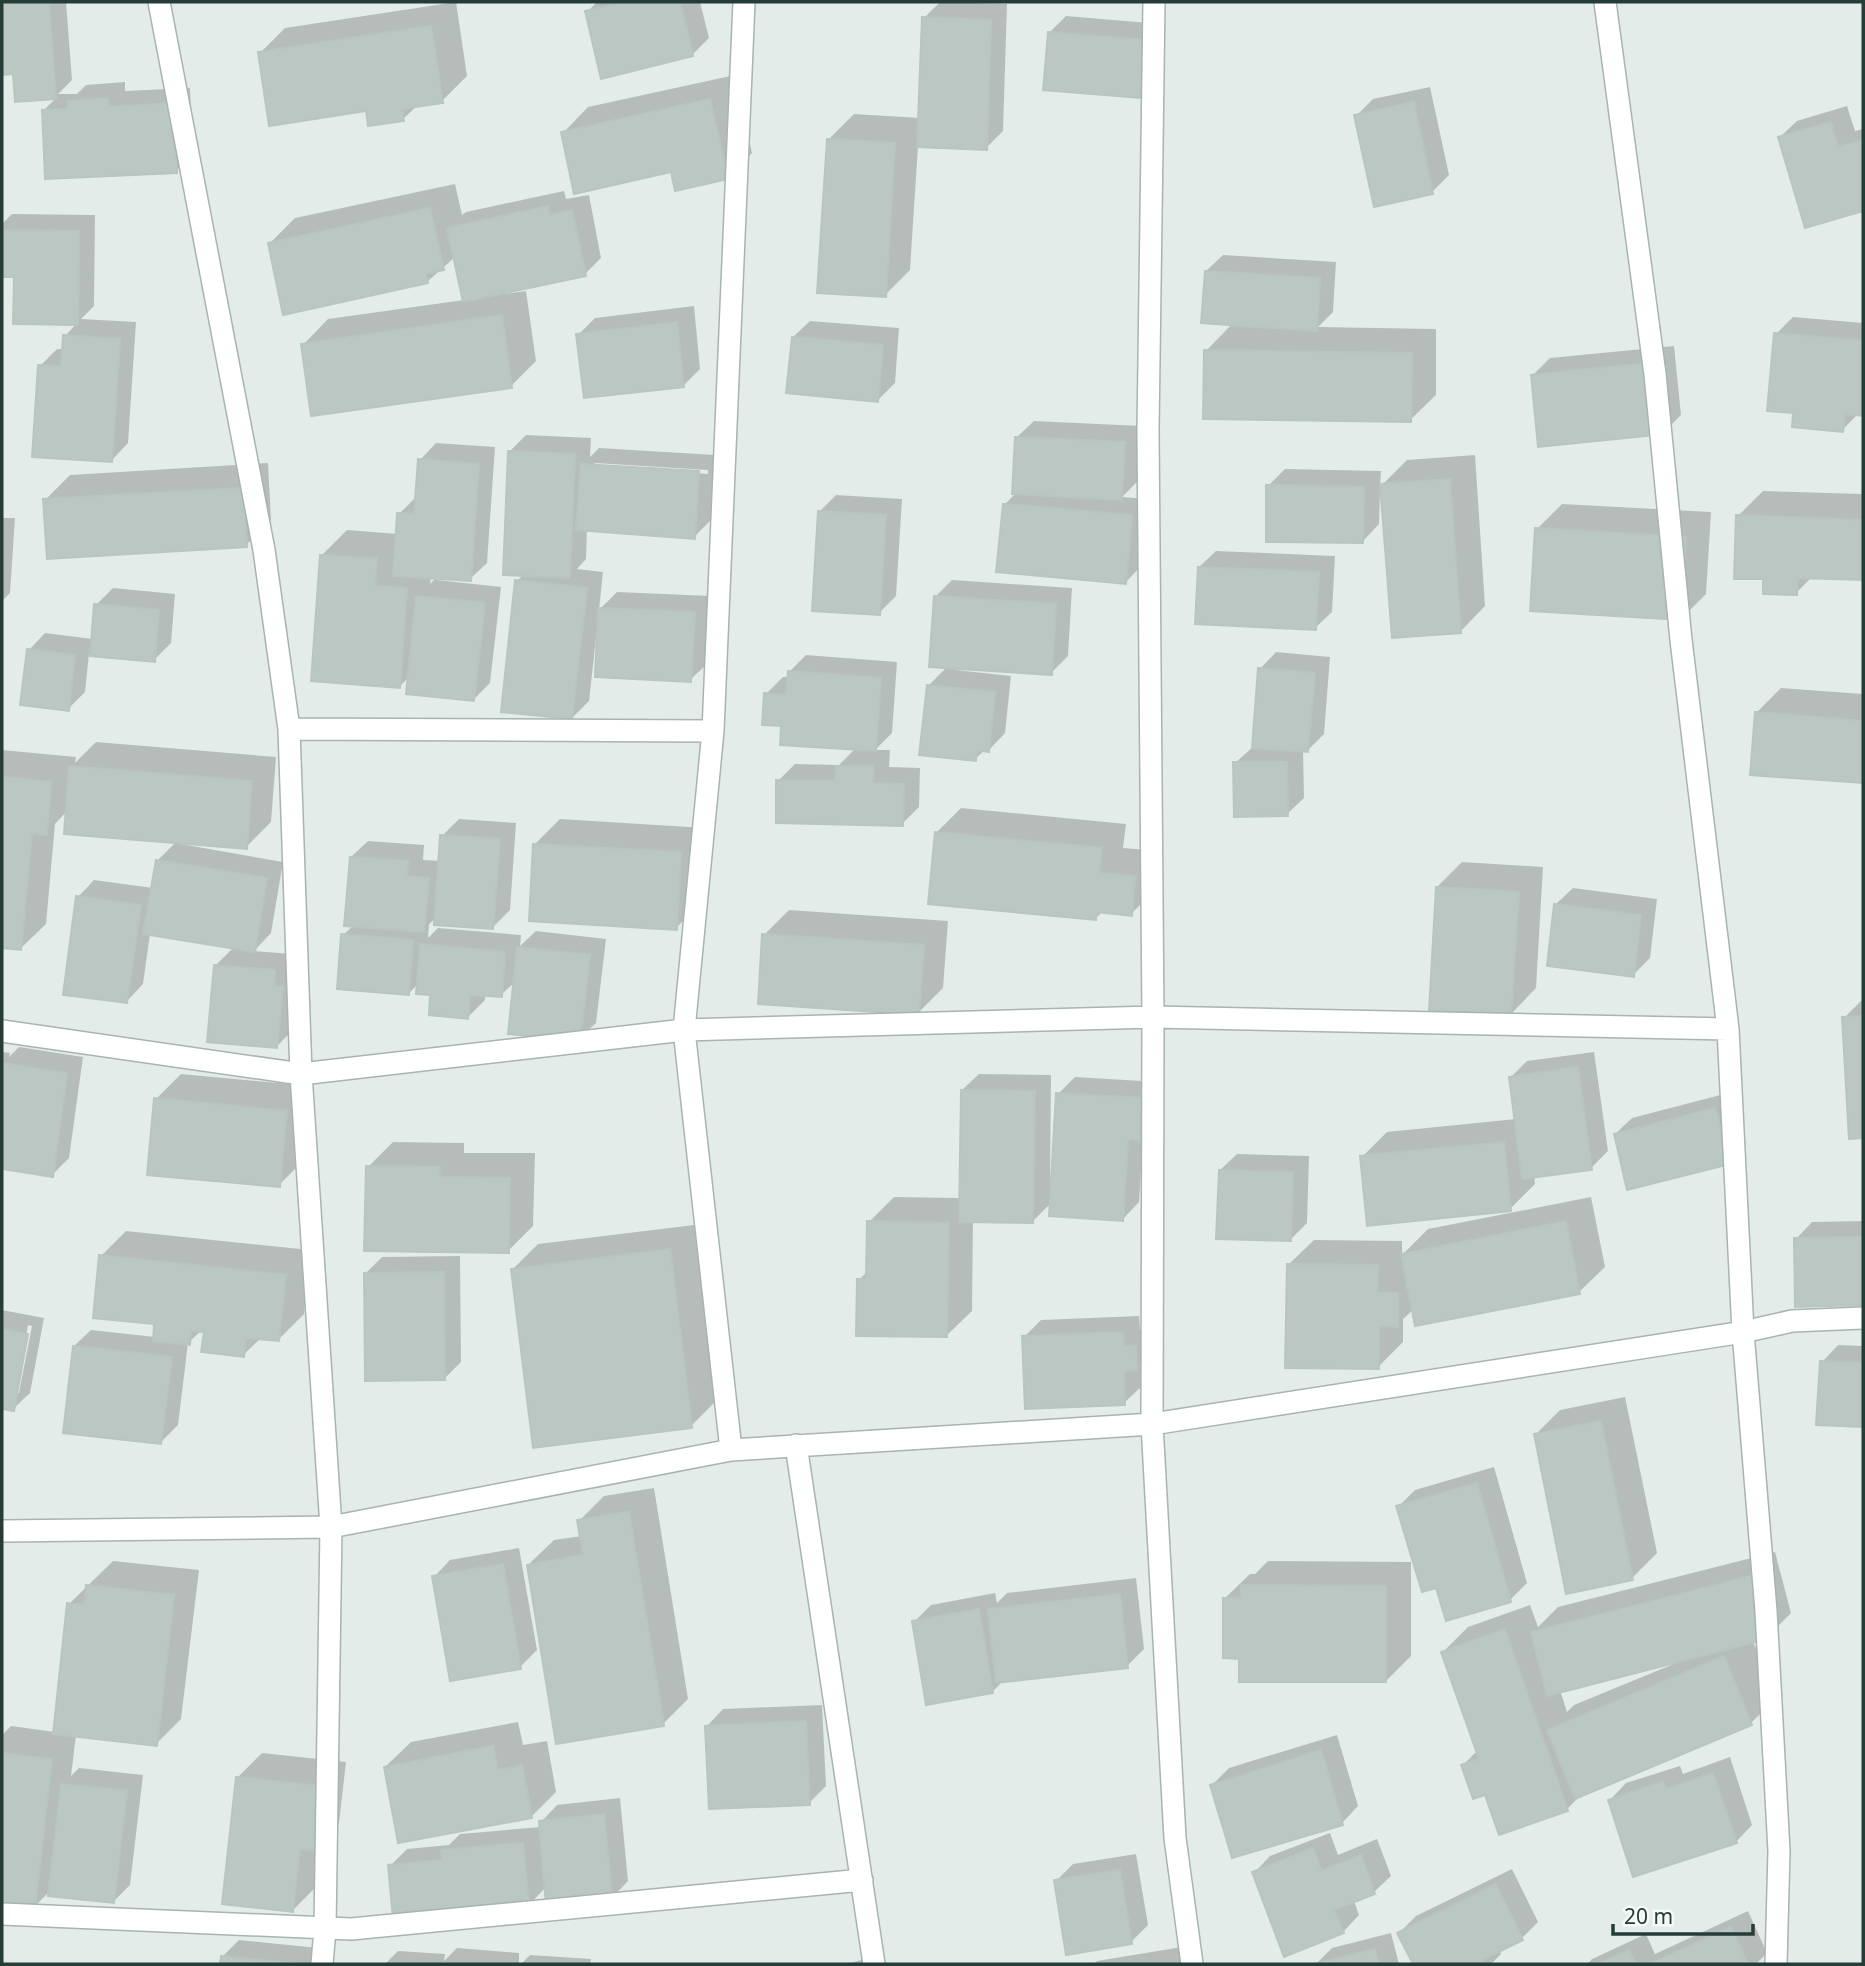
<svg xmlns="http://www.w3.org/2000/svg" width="1865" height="1966" viewBox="0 0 1865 1966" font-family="'Noto Sans',sans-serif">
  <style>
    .shadow { fill: #0003; fill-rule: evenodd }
    .building { fill: #bac7c2; stroke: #b7c6c0; stroke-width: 2 }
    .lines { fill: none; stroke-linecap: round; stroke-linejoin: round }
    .street-casing { stroke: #a7b4b0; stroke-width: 24 }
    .street { stroke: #fff; stroke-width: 21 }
  </style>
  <rect width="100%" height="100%" fill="#e4ece9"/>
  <path class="shadow" d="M2 2H66L72 80 58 94H77L86 85 125 82V91L190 88 193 154 176 171 43 111 57 97 17 100 15 72 2 73Z
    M456 2 467 76 442 101 418 105 403 119 368 109 260 53 285 28Z
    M597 2H700L709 38 692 55 587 12Z
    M940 2 1007 4 1003 131 986 148 918 146 910 270 885 295 829 139 854 114 920 118 924 18Z
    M1066 16 1161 24 1157 80 1140 96 1049 33Z
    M735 75 752 153 727 178 563 133 588 107Z
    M1430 87 1449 175 1432 192 1356 116 1373 99Z
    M1847 106 1855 131 1863 129V209L1806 225 1780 137 1797 121Z
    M455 184 462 215 466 212 564 191 566 199 589 195 601 258 585 274 504 291 505 294 526 291 536 361 511 386 303 345 328 319 464 300 455 257 427 282 270 243 295 218Z
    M12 214 95 215 94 306 81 319 136 322 128 443 112 460 40 366 57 349H64L65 336 77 323 16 275H2V224Z
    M1223 255 1336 262 1333 312 1318 327 1436 329V395L1410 420 1206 351 1233 323 1206 271Z
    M694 306 700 369 683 386 578 335 595 318Z
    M1793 317 1863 323V414L1859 413 1842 430 1795 411 1776 334Z
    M810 321 899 328 895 383 878 400 793 337Z
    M1674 346 1681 415 1664 432 1533 375 1550 358Z
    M1034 421 1141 426 1138 481 1122 497 1148 499 1142 565 1126 582 1004 505 1017 492V437Z
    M526 435 591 438 590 457 599 448 715 455 711 520 694 537 587 529 586 559 577 569 603 572 599 610 617 592 711 596 707 664 690 680 596 638 589 701 572 718 517 581 524 574 509 452ZM595 463 708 470V474L595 466Z
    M436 443 495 447 487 563 470 579 431 577 430 584 437 577V580L501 587 490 683 473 700 409 677 399 687 322 555 347 530 398 534 399 514 417 496 420 460Z
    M1475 455 1485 606 1460 632 1383 492H1380L1379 524 1363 541 1268 486 1285 469 1381 471 1380 487 1407 460Z
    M268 463 271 520 246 545 45 500 70 475Z
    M1763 491 1863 494V578L1813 576 1796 593 1765 578 1738 516Z
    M836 495 902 499 896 596 879 613 819 512Z
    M1562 504 1711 512 1706 594 1681 619 1537 529Z
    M2 518H15L10 593 2 601Z
    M1216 551 1335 556 1332 612 1315 628 1199 567Z
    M952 580 1072 588 1068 656 1051 673 956 667V670L1011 676 1005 733 989 750H985L975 759 928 686 948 666 935 597Z
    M113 588 175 594 171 643 154 660 89 654 85 692 68 709 29 650 45 633 93 639 96 605Z
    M1276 652 1330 657 1324 734 1307 751 1303 750 1304 798 1287 814 1235 763 1254 746 1260 669Z
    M806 655 897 662 892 733 875 750H890L889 767 920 768 919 807 902 824 778 781 795 764 839 765 856 748 783 724 766 694 783 677H789V672Z
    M1781 688 1863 694V782L1752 774 1756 713Z
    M96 742 276 757 271 822 246 847 67 811 55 824 46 924 20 949 2 947V750L76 757 75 763Z
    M961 808 1126 824 1123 848 1160 851 1156 889 1131 914 1103 911 1095 919 936 833Z
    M459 819 516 823 510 910 493 927 436 918 429 924 428 938 438 928 521 935 520 946 536 931 606 939 596 1023 579 1039 516 981 501 995 485 994V1000L468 1017 419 983 409 993 343 935 354 925 351 857 368 841 424 845 423 860 440 861 442 836Z
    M560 819 705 828 701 903 676 928 535 844Z
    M175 843 283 862 271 933 254 951 291 954 293 1030 276 1047 216 965 234 947 150 934 143 984 127 1001 78 897 94 880 153 888 157 861Z
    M1462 862 1543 867 1536 988 1511 1014 1437 887Z
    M1573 888 1657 899 1650 958 1633 975 1556 904Z
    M789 910 948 921 943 988 918 1013 764 935Z
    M1861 1001H1863V1136L1850 1137 1844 1018Z
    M19 1047 83 1057 69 1158 52 1175 2 1167V1052L10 1053 9 1057Z
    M1594 1052 1608 1151 1591 1168 1534 1176 1535 1184 1510 1209 1362 1157 1387 1132 1516 1119 1510 1078 1527 1061Z
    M181 1074 311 1086 304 1160 279 1185 156 1099Z
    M979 1074 1051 1075 1050 1182H1053L1058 1094 1075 1077 1158 1082 1143 1134 1139 1202 1123 1219 1052 1202 1033 1221 973 1220 972 1311 946 1336 859 1280 868 1271 869 1222 894 1197 961 1198 962 1090Z
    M1732 1092 1746 1145 1729 1162 1615 1134 1632 1118Z
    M393 1142 464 1143V1153H535L533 1226 508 1251 368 1167Z
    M1237 1154 1309 1156 1307 1223 1290 1240 1220 1170Z
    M1591 1197 1605 1267 1579 1292 1414 1309 1403 1319V1342L1378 1367 1288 1265 1314 1240 1402 1241V1255L1428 1229Z
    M1863 1221V1303L1797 1305 1796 1239 1812 1222Z
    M694 1225 716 1401 691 1426 513 1269 538 1244Z
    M126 1231 310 1250 304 1314 278 1340 261 1338 243 1355 206 1330H202L188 1343 178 1425 161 1442 74 1346 91 1330 155 1337 156 1323 101 1256Z
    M460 1256 461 1362 445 1378 365 1274 382 1257Z
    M2 1310 44 1318 30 1393 13 1409 2 1407ZM28 1325 32 1326 19 1393H16Z
    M1139 1316 1140 1330H1152L1153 1351 1140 1364 1141 1387 1124 1403 1024 1337 1041 1320Z
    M1838 1345 1863 1346V1426L1818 1423 1822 1362Z
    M1625 1397 1657 1553 1632 1578 1535 1435 1560 1410Z
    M1494 1467 1527 1583 1510 1600 1437 1585 1398 1507 1415 1490Z
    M654 1488 688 1699 663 1724 528 1565 554 1540 582 1536 579 1521 604 1496Z
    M519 1548 537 1650 520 1667 434 1577 450 1560Z
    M1775 1552 1791 1613 1766 1638 1753 1641 1776 1698 1751 1723 1583 1793 1567 1809 1487 1793 1463 1765 1478 1750 1443 1652 1468 1627 1530 1605 1538 1627 1558 1607ZM1675 1661 1676 1663 1574 1705 1567 1712 1560 1690Z
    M113 1561 199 1570 181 1719 156 1744 76 1735 71 1776 79 1768 143 1775 130 1885 113 1902 51 1890 35 1906 2 1902V1735L11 1726 55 1732 69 1604Z
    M1268 1561 1411 1562V1656L1386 1681 1241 1657 1224 1599 1250 1574H1255Z
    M1136 1578 1144 1649 1127 1666 1004 1680 992 1692 914 1622 931 1605 995 1593 997 1603 1007 1593Z
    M822 1705 826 1786 809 1803 707 1726 723 1709Z
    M518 1722 523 1745 547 1741 556 1792 531 1817 385 1767 411 1742Z
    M1337 1735 1358 1806 1342 1823 1212 1785 1229 1768Z
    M262 1753 346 1762 339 1823 322 1840 318 1885 293 1910 237 1778Z
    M1730 1757 1752 1825 1736 1842 1610 1800 1626 1783 1680 1766 1683 1774Z
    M620 1798 628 1881 612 1898 546 1887 528 1906 390 1866 407 1849 449 1845 460 1834 541 1827V1822L557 1805Z
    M1330 1833 1338 1855 1377 1839 1391 1876 1374 1892 1354 1901 1359 1915 1343 1932 1254 1873 1270 1856Z
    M1136 1854 1148 1925 1131 1942 1056 1881 1073 1864Z
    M1512 1869 1538 1922 1522 1938 1499 1950 1501 1954 1491 1964H1415L1399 1933 1416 1916Z
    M1748 1911 1767 1953 1756 1964H1587L1592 1959 1646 1934 1655 1954Z
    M1391 1933 1399 1964H1316L1332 1948Z
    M239 1940 318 1948 316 1964H222V1957Z
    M1182 1947 1185 1964H1094L1097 1961Z
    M457 1948 519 1953V1964H385L398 1951 445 1954 444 1961Z
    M530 1955 591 1959 590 1964H521Z
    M877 1956 879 1964H846Z"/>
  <path class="building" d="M2 2H49L56 99 15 102 13 74 2 75Z
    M627 2H680L693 56 601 79 585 11Z
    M922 17 991 20 987 150 917 147Z
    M431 26 443 103 402 109 404 121 368 126 366 111 269 126 258 52Z
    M1048 32 1145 40 1141 98 1043 90Z
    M108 98 109 107 173 103 177 173 45 179 42 110 68 109V101Z
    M710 99 728 179 675 191 671 172 574 194 561 132Z
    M1414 102 1433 194 1374 207 1354 115Z
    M1831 122 1838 147 1863 140V211L1805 228 1778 137Z
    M827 139 895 143 886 297 817 293Z
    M548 206 550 215 572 210 586 276 463 302 447 228Z
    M430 208 444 270 426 274 428 283 283 315 268 243Z
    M2 230 79 231 78 325 13 324 14 277H2Z
    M1205 271 1320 278 1317 331 1201 323Z
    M502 315 512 388 311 416 301 344Z
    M677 322 684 387 584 398 576 334Z
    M1774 333 1863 341V416L1845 414 1843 432 1792 427 1793 413 1767 411Z
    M63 335 120 339 112 462 32 457 38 365 61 366Z
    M792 337 883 345 878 402 786 393Z
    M1204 350 1412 353 1411 422 1203 419Z
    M1658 362 1665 434 1538 447 1531 375Z
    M1015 437 1125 442 1122 500 1012 494Z
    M508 451 575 454 570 578 503 575Z
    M418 459 479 464 471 581 393 576 397 513 414 514Z
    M581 464 699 471 695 539 576 530Z
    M1450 479 1461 633 1392 638 1380 484Z
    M1266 485 1364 487 1363 543 1266 542Z
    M243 488 247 547 47 559 43 499Z
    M1003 504 1132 515 1126 584 996 572Z
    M818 511 886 515 880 615 812 611Z
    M1736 515 1863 520V580L1797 578V595L1763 594V579H1734Z
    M1535 528 1686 537 1682 620 1530 611Z
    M320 555 377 559 375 586 407 588 400 688 311 681Z
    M1198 567 1319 572 1316 630 1195 624Z
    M515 580 587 588 572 719 501 712Z
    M416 596 485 603 474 701 406 694Z
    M934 596 1056 604 1052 675 929 667Z
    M94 604 159 610 155 662 90 656Z
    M598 608 695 612 691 682 595 677Z
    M27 649 75 655 69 711 20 705Z
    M1258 668 1315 673 1308 752 1252 748Z
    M788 671 881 678 876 751 780 745 781 726 762 725 764 693 786 695Z
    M927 685 995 692 989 752 977 750 976 761 919 755Z
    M1755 712 1863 721V783L1750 775Z
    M1233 762H1287L1288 816 1234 817Z
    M69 766 252 781 247 849 64 834Z
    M836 766H874L873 783 904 784 903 826 776 823V780L835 781Z
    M2 777 51 782 47 835 32 833 21 950 2 948Z
    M935 832 1102 848 1099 873 1135 876 1132 916 1096 912V920L928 904Z
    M440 835 500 839 493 929 434 925Z
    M533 844 681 852 677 930 529 921Z
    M350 857 408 861 407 876 429 878 424 932 344 926Z
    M156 860 267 878 255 952 143 934Z
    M1436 887 1519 892 1511 1015 1429 1011Z
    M76 896 141 905 127 1003 63 995Z
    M1554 904 1641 915 1634 977 1547 966Z
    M341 934 413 940 409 995 337 989Z
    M762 934 924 945 919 1015 758 1004Z
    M420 944 505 952 502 997 470 995 468 1019 429 1015 430 995 416 994Z
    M517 947 590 955 580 1041 508 1034Z
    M214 965 275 970 274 986 283 987 277 1048 207 1042Z
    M1863 1016V1138L1849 1139 1842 1017Z
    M2 1063 67 1073 53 1177 2 1169Z
    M1578 1067 1592 1170 1522 1179 1509 1077Z
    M961 1090 1035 1091 1033 1223 959 1222Z
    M1056 1093 1143 1098 1140 1140 1128 1139 1123 1221 1049 1216Z
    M154 1098 287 1111 280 1187 147 1175Z
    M1715 1108 1730 1164 1627 1190 1614 1134Z
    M1504 1142 1511 1211 1367 1226 1360 1156Z
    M366 1166 440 1167 439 1177 510 1178 509 1253 364 1251Z
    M1219 1170 1293 1172 1291 1241 1216 1239Z
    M867 1221 949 1223 947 1337 856 1336 857 1279H866Z
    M1566 1221 1580 1294 1415 1326 1401 1254Z
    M1863 1237V1305L1795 1307 1794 1238Z
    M670 1249 692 1428 533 1448 511 1269Z
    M99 1255 286 1275 279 1341 246 1338 244 1357 201 1352 204 1332 191 1331 190 1345 153 1341 154 1324 93 1318Z
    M1287 1264 1378 1265 1377 1293H1398V1327L1379 1326V1369L1285 1368Z
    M444 1272 445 1380 365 1381 364 1273Z
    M2 1329 28 1334 14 1411 2 1409Z
    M1123 1332 1124 1346H1136L1137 1370 1124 1371 1125 1405 1025 1409 1022 1336Z
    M73 1346 172 1357 161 1444 63 1433Z
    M1820 1361 1863 1363V1427L1816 1425Z
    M1601 1421 1633 1580 1566 1594 1534 1434Z
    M1477 1483 1511 1602 1446 1621 1436 1588 1422 1592 1396 1506Z
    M629 1512 664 1726 556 1744 527 1565 583 1555 577 1520Z
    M503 1564 521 1669 450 1681 432 1576Z
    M1751 1576 1767 1639 1547 1696 1531 1632Z
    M86 1585 174 1595 157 1746 53 1734 67 1603 84 1605Z
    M1241 1585 1386 1586V1682H1239V1659L1223 1658V1598H1241Z
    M1120 1594 1128 1668 996 1683 988 1609Z
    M979 1609 993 1693 926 1705 912 1621Z
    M1505 1629 1568 1811 1499 1835 1485 1795 1473 1799 1461 1765 1479 1759 1441 1652Z
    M1724 1656 1752 1725 1575 1799 1547 1730Z
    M806 1721 810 1805 709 1809 705 1726Z
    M493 1746 498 1770 522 1765 532 1818 398 1843 384 1767Z
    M1321 1750 1343 1825 1232 1858 1210 1785Z
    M2 1753 52 1759 35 1907 2 1903Z
    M1713 1773 1737 1843 1633 1877 1608 1800 1663 1781 1666 1789Z
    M236 1777 321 1786 315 1850 300 1849 293 1912 222 1904Z
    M61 1784 127 1791 114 1903 48 1896Z
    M604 1814 612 1899 546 1905 539 1821Z
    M523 1843 529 1907 393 1919 388 1865 442 1860 441 1850Z
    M1313 1848 1321 1871 1361 1855 1375 1894 1334 1910 1344 1933 1284 1957 1252 1872Z
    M1120 1870 1132 1944 1066 1955 1054 1880Z
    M1495 1884 1523 1940 1480 1961 1481 1964H1413L1397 1933Z
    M1731 1927 1748 1964H1650Z
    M1375 1949 1379 1964H1314Z
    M1629 1950 1636 1964H1598Z
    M221 1956 300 1964H220Z"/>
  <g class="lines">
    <defs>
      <path id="street" d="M159 2 264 550 289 729 301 1074 331 1527 325 1929 322 1964
        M1154 2 1148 430 1153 1017 1152 1424 1175 1838 1192 1964
        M1605 2 1655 374 1681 640 1728 1029 1743 1332 1766 1611 1779 1851 1776 1964
        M289 729 713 731
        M2 1031 301 1074 684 1030 1153 1017 1728 1029
        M796 1445 874 1964
        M731 1450 684 1030 713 731 744 2
        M2 1531 331 1527 731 1450 1152 1424 1743 1332 1792 1321 1863 1318
        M2 1914 351 1929 862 1880"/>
    </defs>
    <use href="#street" class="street-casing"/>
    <use href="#street" class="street"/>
  </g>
  <rect width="1865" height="1966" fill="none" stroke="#253d38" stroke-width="7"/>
  <path d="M1613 1924v10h140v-10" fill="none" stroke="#253d38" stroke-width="3.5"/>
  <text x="1624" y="1924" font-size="21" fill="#253d38" stroke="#f5f9f7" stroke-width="5" paint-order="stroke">20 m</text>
</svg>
